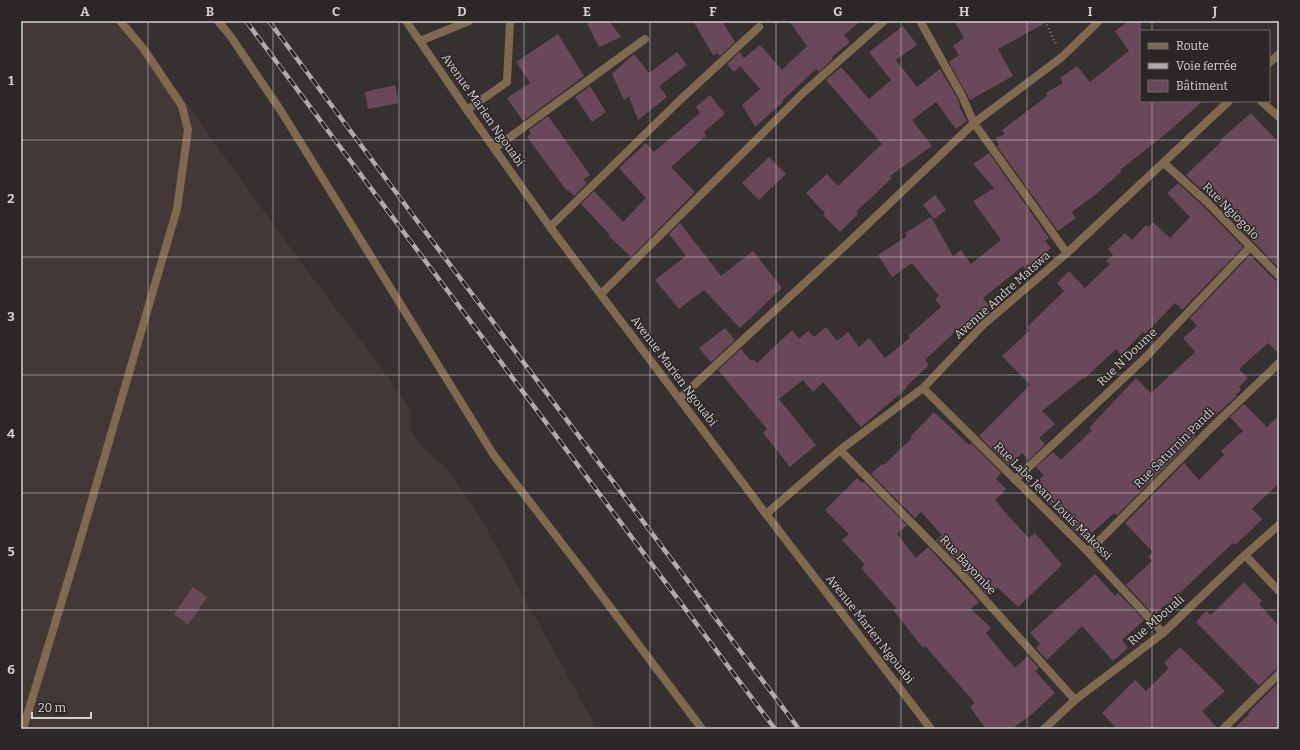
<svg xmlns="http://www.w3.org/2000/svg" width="1300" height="750" viewBox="0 0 1300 750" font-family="Bitter,serif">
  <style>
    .built { fill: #423835 }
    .building { fill: #694959 }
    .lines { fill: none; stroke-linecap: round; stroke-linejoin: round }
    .path { stroke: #7d7a79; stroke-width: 2.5; stroke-dasharray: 1 3; stroke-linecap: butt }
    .service { stroke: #806a4e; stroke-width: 8 }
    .minor { stroke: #806a4e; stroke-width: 8 }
    .tertiary { stroke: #806a4e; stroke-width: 8 }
    .rail-casing { stroke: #aeacab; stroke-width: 4.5 }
    .rail { stroke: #2a2726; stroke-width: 3; stroke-dasharray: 9; stroke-linecap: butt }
    .grid { fill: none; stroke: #d3d1d0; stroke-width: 1; stroke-opacity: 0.55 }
    .labels { text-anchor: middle; stroke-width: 3; stroke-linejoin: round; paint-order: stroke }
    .street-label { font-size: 12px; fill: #d3d1d0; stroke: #2a2726 }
    .neatline { fill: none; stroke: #d3d1d0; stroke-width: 1.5 }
    .grid-label { font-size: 13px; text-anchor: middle; font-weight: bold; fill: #d3d1d0 }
  </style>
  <rect width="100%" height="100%" fill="#343130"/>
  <path class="built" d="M21 21H128L254 198 336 309 379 364 411 412 410 428 413 435 420 445 445 467 475 508 597 729H21Z"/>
  <path class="building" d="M586 21H609L621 37 599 47Z
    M693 21H722L735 42 720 56 717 53 713 55Z
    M789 21H861L844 35 850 42 832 57 833 59 819 72 816 69 782 101 783 102 755 127 742 105 760 89 740 66 734 72 727 64 740 52 744 58 760 45 782 70 807 46Z
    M954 21H1049L998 49 1013 76 970 100 949 62 959 55 953 46 964 38Z
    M1129 21H1141V101H1203L1168 132 1120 170 1121 172 1096 194 1072 212 1076 218 1058 231 997 146 999 145 996 138 1005 134 1002 130 1047 96 1046 93 1063 83 1060 78 1077 66 1090 82 1129 51 1115 31Z
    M903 26 917 45 896 60 917 87 940 69 957 98 960 105 959 106 967 121 956 129 936 102 912 120 932 146 890 176 892 178 856 212 858 214 840 232 823 215 825 213 806 193 827 174 838 186 882 144 826 80 841 67 869 99 891 80 869 52Z
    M558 34 584 76 523 121 507 98 530 83 516 62Z
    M677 52 687 65 659 86 667 97 638 120 629 96 624 100 612 74 634 54 649 73Z
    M395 85 399 103 368 109 365 92Z
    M590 86 606 112 592 122 575 97Z
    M710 95 725 114 704 132 706 136 671 167 695 192 631 257 609 236 610 235 581 204 594 191 623 222 646 198 619 168 646 143 654 152 700 113 696 107Z
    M1251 113 1279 143V268L1212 199 1186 175 1222 141 1220 140Z
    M548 116 590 175 583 180 587 183 574 196 568 190 567 191 527 137 531 134 529 130Z
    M989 153 1049 238 1045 241 1051 248 1026 270 1023 266 983 298 989 306 974 318 976 321 959 333 957 330 925 360 929 365 906 387 907 388 861 427 823 382 813 392 803 380 779 399 816 445 790 467 763 433 767 429 718 370 741 349 751 361 753 359 757 363 792 330 799 339 808 331 814 337 826 327 837 341 848 332 859 347 869 338 885 358 910 338 908 336 941 307 935 299 939 296 912 263 892 277 878 255 907 236 905 233 931 217 953 256 961 250 971 264 1001 240 973 201 994 188 973 164Z
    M769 157 786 174 759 200 742 183Z
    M1178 183 1204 207 1243 247 1182 310 1175 303 1145 334 1143 332 1121 355 1116 349 1084 379 1083 378 1042 411 1055 424 1039 438 1045 444 1029 460 1022 453 1009 466 979 436 1030 385 1002 356 1030 330 1027 327 1064 291 1057 283 1069 271 1085 288 1110 264 1106 261 1113 255 1108 249 1125 233 1132 240 1146 225 1149 227 1153 222 1170 238 1190 217 1167 193Z
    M935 195 946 210 934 219 923 205Z
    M680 223 721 276 753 251 782 288 740 328 704 290 679 309 655 280 686 256 669 234Z
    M1250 255 1275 280 1279 281V354L1268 343 1239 369 1248 378 1239 387 1241 390 1235 395 1237 396 1194 434 1196 436 1117 515 1114 513 1084 540 1056 512H1057L1033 485 1044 475 1036 467 1053 452 1061 460 1092 430 1089 428 1136 378 1151 393 1195 352 1183 338 1197 326 1190 318Z
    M725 328 735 340 711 362 699 348Z
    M1244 404 1267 427 1279 415V483L1252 509 1262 519 1248 533 1235 545 1233 543 1167 605 1166 604 1156 613 1154 611 1152 613 1126 585 1152 561 1148 557 1153 552 1125 523 1184 463 1199 480 1224 455 1221 451 1243 431 1230 417Z
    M934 412 969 445 971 443 1001 473 996 479 1006 489 995 500 1011 519 1029 538 1035 533 1062 565 1018 607 997 587 988 595 936 540 942 535 921 512 915 518 871 474 882 464 884 465 912 438 910 437Z
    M857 478 862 483 864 482 907 525 897 534 916 558 928 547 979 602 971 609 991 628 986 633 1015 668 1028 656 1039 668 1035 671 1055 693 1032 714 1012 729H986L970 707 975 703 925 646 923 648 894 611 896 608 861 568 865 565 842 540 849 534 825 510Z
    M1095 574 1115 596 1118 593 1144 620 1122 640 1128 648 1113 661 1082 626 1047 660 1036 648 1040 644 1030 633Z
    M1244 582 1262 601 1259 604 1279 626V669L1275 670 1259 686 1196 622 1206 611 1211 615Z
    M193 587 207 597 188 625 174 614Z
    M1180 647 1225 691 1202 711 1218 729H1117L1102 713 1135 680 1146 691 1169 668 1164 663Z
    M1279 682V729H1234L1249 714 1248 713Z"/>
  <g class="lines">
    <path class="path" d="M1045 21 1056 44"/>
    <path class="service" d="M23 729 74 561 177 209 188 130 182 106 143 48 120 21"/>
    <path class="minor" d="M218 21 231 37 281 111 493 454 583 571 702 729
      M920 21 962 96 974 123 1067 253
      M420 41 469 21
      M1269 63 1279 54
      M1261 101 1279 117
      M467 110 507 82 510 21
      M495 148 645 39
      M1164 163 1208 203 1279 276
      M550 227 680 100 759 27
      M601 294 804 92 884 21
      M923 388 1088 552 1163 633
      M680 398 848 243 974 123 1062 57 1099 21
      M840 450 960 572 1075 700
      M1015 480 1144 359 1250 247
      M766 514 840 450 923 388 983 325 1067 253 1229 101
      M1088 552 1211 428 1279 363
      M1245 555 1279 591
      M1044 729 1075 700 1163 633 1245 555 1279 525
      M1223 729 1279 674"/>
    <path class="tertiary" d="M406 21 467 110 550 227 766 514 931 729"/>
    <defs>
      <path id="rail" d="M246 21 775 729
        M269 21 415 218 799 729"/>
    </defs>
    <use href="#rail" class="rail-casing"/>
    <use href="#rail" class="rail"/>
  </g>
  <path class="grid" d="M148 21V729M273 21V729M399 21V729M524 21V729M650 21V729M776 21V729M901 21V729M1027 21V729M1152 21V31M1152 101V729M21 140H1279M21 257H1279M21 375H1279M21 493H1279M21 610H1279"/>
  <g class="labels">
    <g class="street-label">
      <text transform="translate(483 110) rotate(55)" y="4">Avenue Marien Ngouabi</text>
      <text transform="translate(1231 211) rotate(45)" y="4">Rue Ngiogolo</text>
      <text transform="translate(1002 295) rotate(-42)" y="4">Avenue Andre Matswa</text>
      <text transform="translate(1127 357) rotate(-44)" y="4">Rue N'Doume</text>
      <text transform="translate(674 371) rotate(53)" y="4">Avenue Marien Ngouabi</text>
      <text transform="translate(1174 448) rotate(-45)" y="4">Rue Saturnin Pandi</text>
      <text transform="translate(1053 501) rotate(45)" y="4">Rue Labe Jean-Louis Makossi</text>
      <text transform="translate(968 565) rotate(47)" y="4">Rue Bayombe</text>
      <text transform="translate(1156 620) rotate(-41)" y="4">Rue Mbouali</text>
      <text transform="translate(870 629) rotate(52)" y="4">Avenue Marien Ngouabi</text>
    </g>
  </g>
  <rect width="1300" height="750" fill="none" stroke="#2a2726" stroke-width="44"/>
  <rect x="1140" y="30" width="130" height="72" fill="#2a2726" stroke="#6e6b6a"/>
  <rect x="1148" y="43" width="20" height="6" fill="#806a4e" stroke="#6e6b6a"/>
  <text x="1176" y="50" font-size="12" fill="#d3d1d0">Route</text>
  <rect x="1148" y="63" width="20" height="6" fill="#aeacab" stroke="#6e6b6a"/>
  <text x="1176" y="70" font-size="12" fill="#d3d1d0">Voie ferrée</text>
  <rect x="1148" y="80" width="20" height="12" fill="#694959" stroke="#6e6b6a"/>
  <text x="1176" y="90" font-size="12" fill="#d3d1d0">Bâtiment</text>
  <path d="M32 712v6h59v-6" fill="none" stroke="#d3d1d0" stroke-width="2"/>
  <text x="38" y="712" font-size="12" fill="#d3d1d0" stroke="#2a2726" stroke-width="3" paint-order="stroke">20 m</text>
  <rect x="22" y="22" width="1256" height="706" class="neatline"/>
  <g class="grid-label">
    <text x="85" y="16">A</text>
    <text x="210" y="16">B</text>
    <text x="336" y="16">C</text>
    <text x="462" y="16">D</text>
    <text x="587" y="16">E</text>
    <text x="713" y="16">F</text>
    <text x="838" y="16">G</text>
    <text x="964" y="16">H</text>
    <text x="1090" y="16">I</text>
    <text x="1215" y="16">J</text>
    <text x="11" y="85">1</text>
    <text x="11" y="203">2</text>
    <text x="11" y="321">3</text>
    <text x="11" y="438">4</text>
    <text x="11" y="556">5</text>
    <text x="11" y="674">6</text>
  </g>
</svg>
